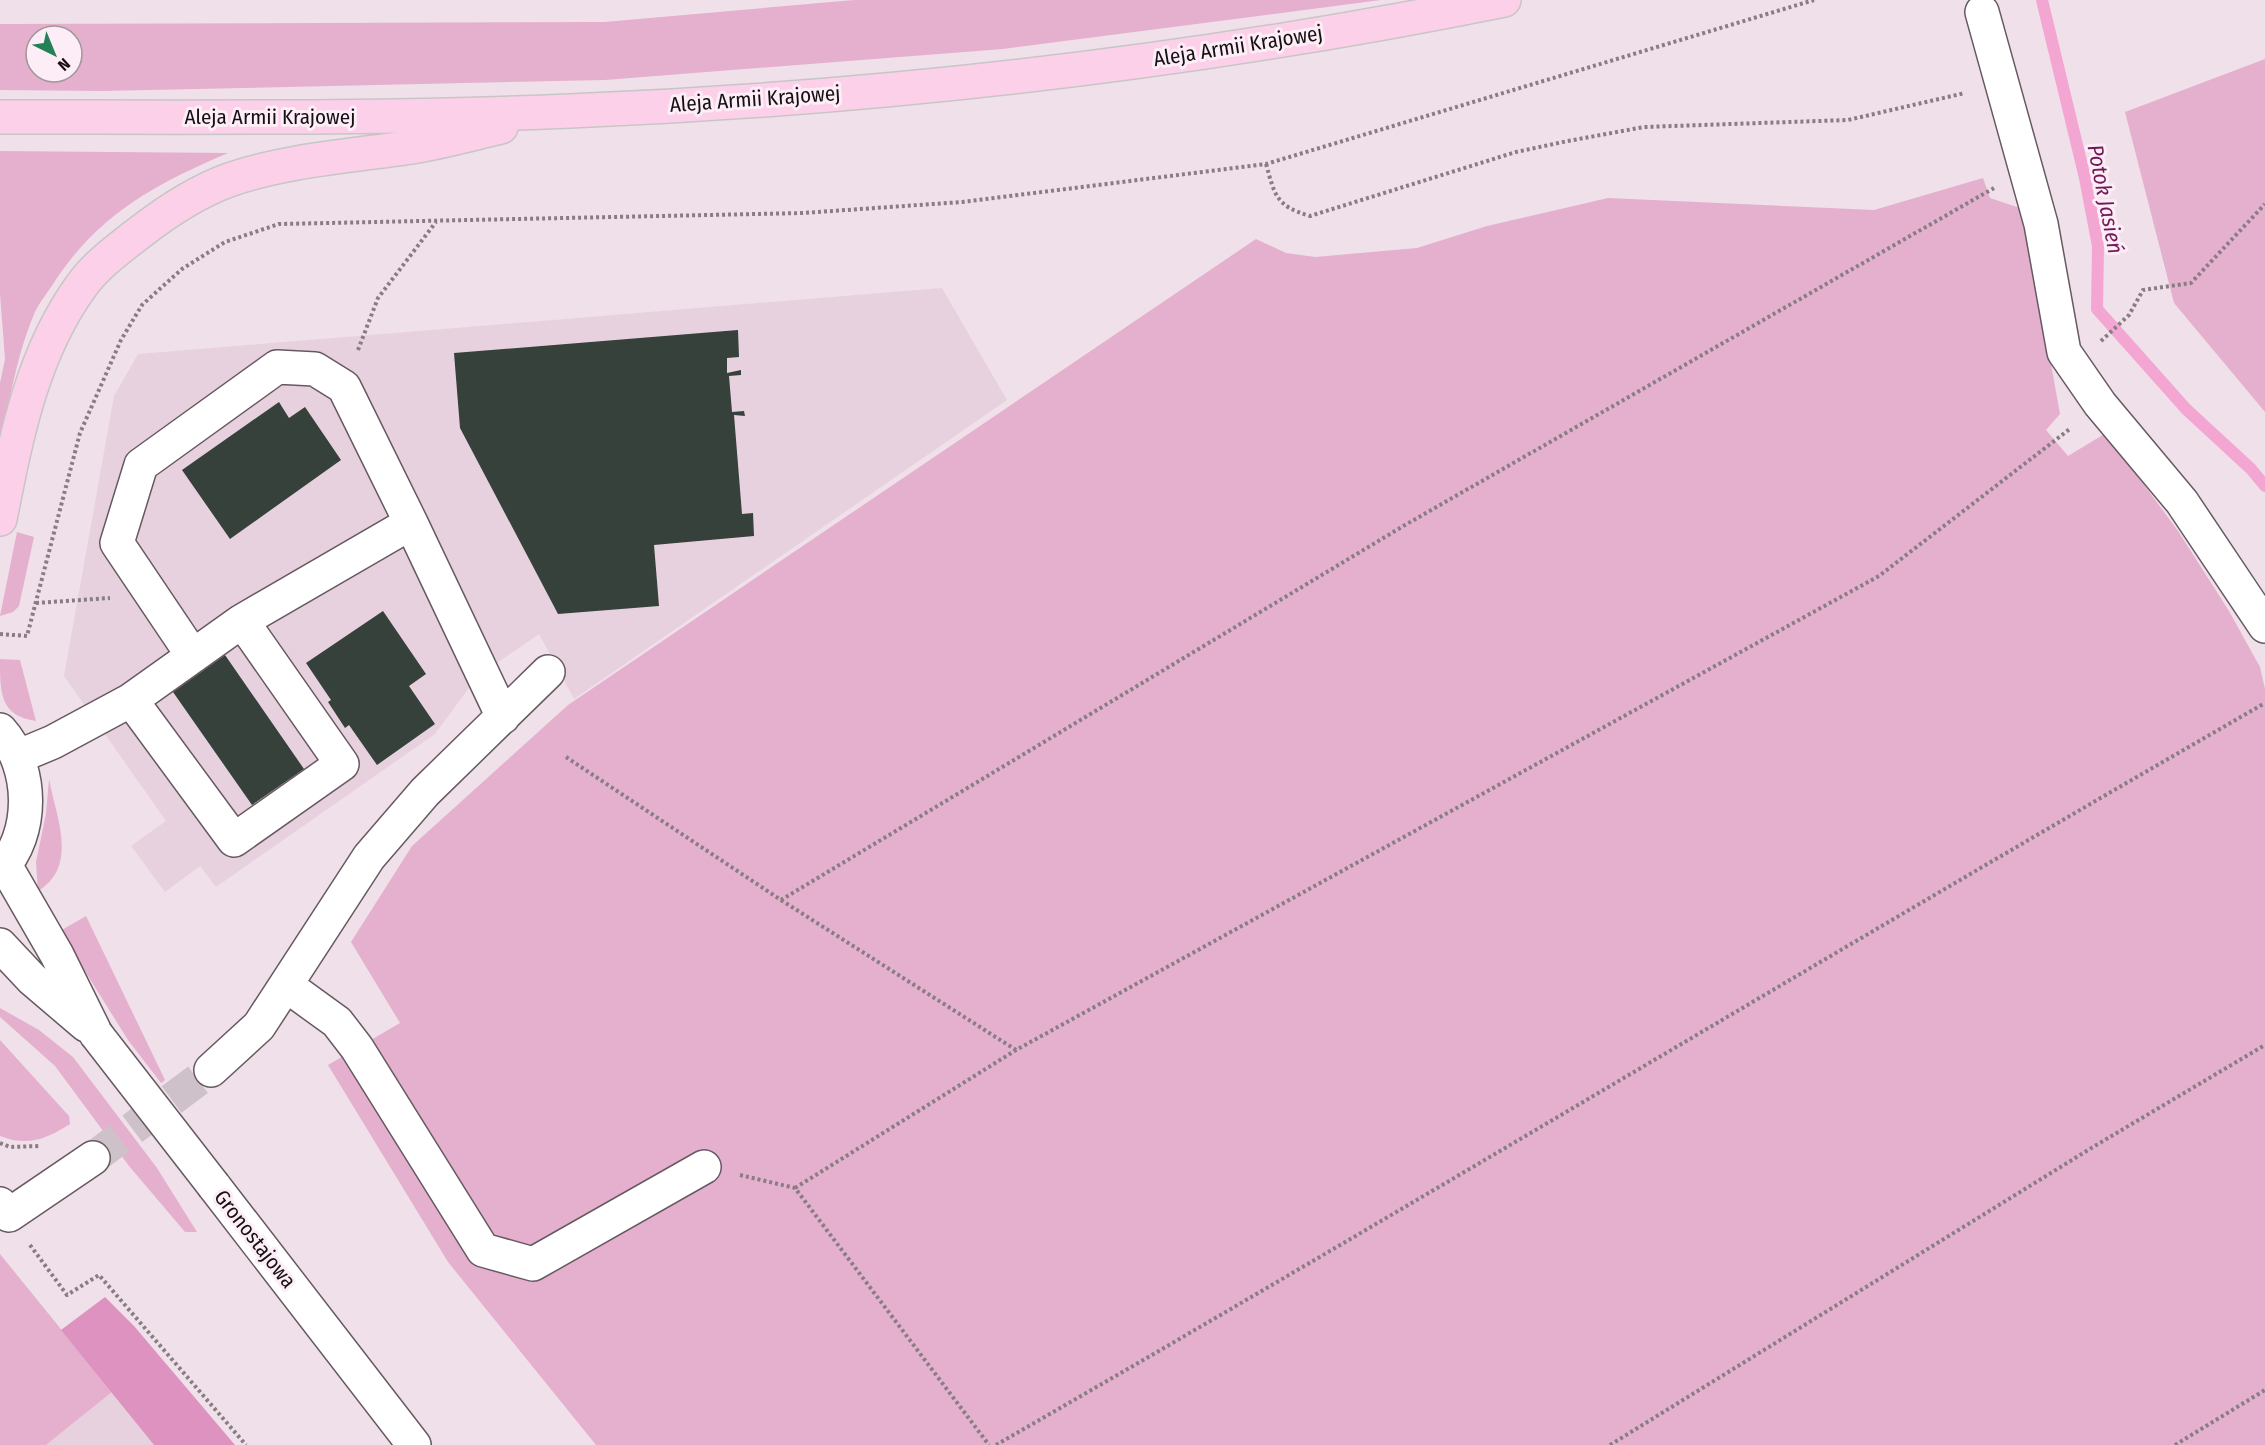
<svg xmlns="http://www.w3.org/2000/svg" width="2265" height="1445" viewBox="0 0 2265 1445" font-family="'Fira Sans Condensed',sans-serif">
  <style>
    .built { fill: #e8d1de }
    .green { fill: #e5b0ce; fill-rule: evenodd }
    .forest { fill: #de92bf }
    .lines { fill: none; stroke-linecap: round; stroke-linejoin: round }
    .stream { stroke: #f4a6d3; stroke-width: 12 }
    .building { fill: #35413a }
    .minor-tunnel { stroke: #cfc1c9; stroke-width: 33; stroke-dasharray: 33 16; stroke-linecap: butt }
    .minor-casing { stroke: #665960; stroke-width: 36 }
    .major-casing { stroke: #c7c6c6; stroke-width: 36 }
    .path { stroke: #887d83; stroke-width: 4; stroke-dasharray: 3 3; stroke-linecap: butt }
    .minor { stroke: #fff; stroke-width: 33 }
    .major { stroke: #fcd0e9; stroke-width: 33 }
    .minor-bridge-casing { stroke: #665960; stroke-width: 36; stroke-linecap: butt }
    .minor-bridge { stroke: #fff; stroke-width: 33 }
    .labels { text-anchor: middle; stroke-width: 6; stroke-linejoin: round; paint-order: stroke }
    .street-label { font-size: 21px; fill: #151012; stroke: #fdedf6 }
    .water-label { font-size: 22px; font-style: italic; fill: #711955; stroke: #fdedf6 }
  </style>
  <rect width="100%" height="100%" fill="#f0e0e9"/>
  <path class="built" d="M942 288 1007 400 574 699 539 634 477 677 435 734 216 887 200 866 165 892 131 846 166 821 64 676 114 396 138 354Z
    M112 1392 154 1445H46Z"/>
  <path class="green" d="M854 0H1381L1003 49 605 80 102 91 0 90V24L604 22ZM36 36H72V72H36Z
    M2265 59V412L2174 303 2125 112Z
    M0 151 228 153C156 184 100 213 55 281 49 291 40 301 35 312 17 353 10 400 0 444V383L5 359 0 294Z
    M1983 178 1990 198 2023 209 2060 414 2046 430 2068 456 2106 433 2178 531 2229 611 2260 667 2265 689V1445H596L448 1262 328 1065 400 1023 351 942 412 846 568 705 1256 239 1286 253 1315 257 1417 248 1487 226 1608 198 1874 210Z
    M17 532 34 537 19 606 13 612 0 616Z
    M0 659 20 660 36 721C0 716 0 693 0 659Z
    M49 779C56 817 79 866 38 891L36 862 46 814Z
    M86 916 165 1080 161 1083 128 1040 60 931Z
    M0 1008 39 1030 73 1057 157 1168 197 1232H185L129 1166 55 1066 0 1017Z
    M0 1040 69 1116 70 1124C46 1139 28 1147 0 1136Z
    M0 1254 112 1392 46 1445H0Z"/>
  <path class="forest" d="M105 1297 134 1326 235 1445H154L61 1330Z"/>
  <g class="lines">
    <path class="stream" d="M2042 0 2085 178 2098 246 2097 309 2186 409 2251 469 2265 486"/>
  </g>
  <path class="building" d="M738 330 739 357 727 358V373L741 370V375L729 376 732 412 744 411 745 416 734 415 742 514 753 513 754 536 654 545 659 606 558 614 460 428 454 353Z
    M279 402 289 418 305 407 341 460 230 539 182 470Z
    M383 611 426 674 409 686 435 724 377 765 349 725 345 728 328 702 331 700 306 663Z
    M225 655 304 769 252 805 173 692Z"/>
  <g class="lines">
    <path class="minor-tunnel" d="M93 1158 211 1070"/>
    <defs>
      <path id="minor" d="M1982 12 2041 224 2064 352 2100 404 2182 502 2265 626
        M242 621 411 523 503 717
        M193 656 117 543 141 465 277 367 315 369 344 387 411 523
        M0 730C33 766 35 834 0 870
        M17 757 53 742 131 700 234 840 342 764 242 621 131 700
        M5 865 57 955 96 1034
        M0 945 32 979 86 1025
        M286 985 337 1022 357 1048 483 1250 533 1264 704 1167
        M211 1070 259 1026 369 857 425 792 548 672
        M214 1186 414 1445
        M0 1204 9 1215 93 1158"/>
      <path id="major" d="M0 117C190 117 380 119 570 111 882 98 1197 62 1504 0
        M0 519C16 438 32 353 82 285 96 265 120 248 139 233 166 212 196 192 229 180 287 160 351 156 412 147 442 142 471 134 501 127"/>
    </defs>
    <use href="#minor" class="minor-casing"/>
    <use href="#major" class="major-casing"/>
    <path class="path" d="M1266 164C1275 196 1276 206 1310 216L1516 152 1568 141 1644 127 1848 120 1965 93
      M2101 341 2129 315 2143 290 2191 283 2265 204
      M358 350 378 298 436 222
      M36 603 110 598
      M0 634 27 636 80 433 121 340 142 305 182 269 225 242 279 224 803 213 962 202 1266 164 1814 0
      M566 757 781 900 1405 525 1994 188
      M781 900 1016 1050
      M0 1143 10 1147 39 1146
      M740 1175 795 1188 989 1445
      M795 1188 1016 1050 1879 576 2071 428
      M30 1245 67 1295 99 1275 246 1445
      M996 1445C1421 1201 1840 947 2265 703
      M1610 1445 2093 1147 2265 1045
      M2175 1445 2265 1390"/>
    <use href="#minor" class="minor"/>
    <use href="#major" class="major"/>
    <defs>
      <path id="minor-bridge" d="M96 1034 214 1186"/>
    </defs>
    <use href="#minor-bridge" class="minor-bridge-casing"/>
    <use href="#minor-bridge" class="minor-bridge"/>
  </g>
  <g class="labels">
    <g class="street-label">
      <text transform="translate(1238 46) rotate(-9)" y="7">Aleja Armii Krajowej</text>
      <text transform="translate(755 99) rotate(-4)" y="7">Aleja Armii Krajowej</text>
      <text x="270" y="124">Aleja Armii Krajowej</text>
      <text transform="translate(255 1239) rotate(52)" y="7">Gronostajowa</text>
    </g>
    <g class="water-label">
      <text transform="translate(2106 199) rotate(79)" y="8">Potok Jasień</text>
    </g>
  </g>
  <g transform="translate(54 54) rotate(137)"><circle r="28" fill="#fdedf6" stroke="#a0959b" stroke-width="1.5"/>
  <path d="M0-4.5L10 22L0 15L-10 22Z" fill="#238057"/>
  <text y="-9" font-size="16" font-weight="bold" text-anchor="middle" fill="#151012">N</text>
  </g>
</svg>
